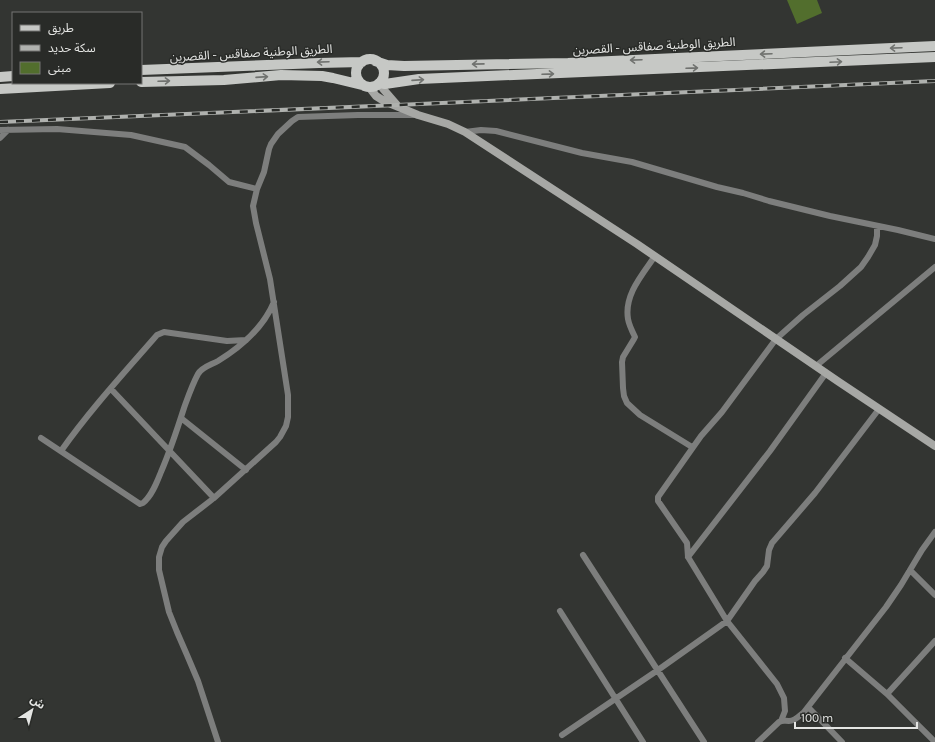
<svg xmlns="http://www.w3.org/2000/svg" width="935" height="742" viewBox="0 0 935 742" font-family="Karla,'Noto Sans Arabic',sans-serif">
  <style>
    .building { fill: #526e2d }
    .lines { fill: none; stroke-linecap: round; stroke-linejoin: round }
    .street { stroke: #7d7e7d; stroke-width: 6 }
    .secondary { stroke: #a7a8a5; stroke-width: 8 }
    .primary { stroke: #c6c8c5; stroke-width: 10 }
    .rail-casing { stroke: #afb1ae; stroke-width: 4 }
    .rail { stroke: #292b28; stroke-width: 2.5; stroke-dasharray: 8; stroke-linecap: butt }
    .oneway { stroke: #70726f }
    .labels { text-anchor: middle; stroke-width: 3; stroke-linejoin: round; paint-order: stroke }
    .street-label { font-size: 12px; fill: #e4e5e3; stroke: #292b28 }
  </style>
  <rect width="100%" height="100%" fill="#333532"/>
  <path class="building" d="M787 0H817L822 13 797 24Z"/>
  <g class="lines">
    <path class="street" d="M0 130 57 129 131 135 185 147 209 165 229 182 257 189
      M465 132 481 130 496 131 582 153 632 162 717 187 743 193 769 201 830 216 898 230 935 239
      M0 138 8 130
      M655 256C642 275 624 295 628 319 629 325 632 331 635 337L634 339 623 357 622 362 623 388 624 396 627 403 640 415 692 447
      M816 366 935 267
      M111 389 214 498
      M181 418 246 470
      M41 438 140 504 143 503C152 496 157 482 161 472 170 451 177 430 184 408 188 397 192 385 198 374 202 367 211 365 218 361 241 347 263 328 274 302
      M61 451C90 410 124 373 157 335L164 332 227 341 246 340
      M583 555 704 742
      M688 557 770 451 826 373
      M910 570 935 595
      M560 611 643 742
      M845 658 887 694 935 742
      M887 694 935 641
      M808 707 842 742
      M781 721 785 711 784 698 777 684 727 621 688 557 687 543 658 501V497L701 436 722 412 776 339 803 315 840 286 861 267 868 257 875 245 877 236V226
      M562 735 658 670 727 621 755 581 763 572 767 566 769 550 772 543 815 493 879 409
      M218 742 198 681 187 655 177 632 169 612 159 570V557L162 547 166 541 183 522 214 498 276 442 280 437 286 426 288 417V395L270 279 256 223 253 206 257 189 264 172 269 149 271 144 278 134 292 121 298 117 358 115H413
      M758 742 779 722C783 720 784 721 789 721 795 721 799 716 804 712L886 607 901 585 922 550 935 532"/>
    <path class="secondary" d="M379 83 384 90 397 105
      M369 87 376 96 384 101 418 115 448 124 465 132 637 244 839 382 935 446"/>
    <path class="primary" d="M356 73a14 14 0 1 1 28 0a14 14 0 1 1-28 0Z
      M375 61 387 65 404 66 568 63 935 46
      M141 70 319 63 362 62
      M0 77 13 76
      M141 82 224 80 281 75 322 76 333 78 362 85
      M379 83 385 84 419 79 935 57
      M0 89 110 83"/>
    <defs>
      <path id="rail" d="M0 122 397 105 935 81"/>
    </defs>
    <use href="#rail" class="rail-casing"/>
    <use href="#rail" class="rail"/>
  </g>
  <defs><path id="oneway-shaft" d="M-6 0H5M1.5-3L5.5 0L1.5 3" fill="none" stroke-width="1.6" stroke-linecap="round" stroke-linejoin="round"/></defs>
  <g class="oneway">
    <use href="#oneway-shaft" transform="translate(896 48) rotate(178)"/>
    <use href="#oneway-shaft" transform="translate(766 54) rotate(178)"/>
    <use href="#oneway-shaft" transform="translate(636 60) rotate(178)"/>
    <use href="#oneway-shaft" transform="translate(323 62) rotate(178)"/>
    <use href="#oneway-shaft" transform="translate(836 62) rotate(-3)"/>
    <use href="#oneway-shaft" transform="translate(478 64) rotate(179)"/>
    <use href="#oneway-shaft" transform="translate(692 68) rotate(-2)"/>
    <use href="#oneway-shaft" transform="translate(548 74) rotate(-2)"/>
    <use href="#oneway-shaft" transform="translate(262 77) rotate(-4)"/>
    <use href="#oneway-shaft" transform="translate(418 80) rotate(-4)"/>
    <use href="#oneway-shaft" transform="translate(164 81) rotate(-2)"/>
  </g>
  <g class="labels">
    <g class="street-label">
      <text transform="translate(654 46) rotate(-3)" y="4">الطريق الوطنية صفاقس - القصرين</text>
      <text transform="translate(251 53) rotate(-3)" y="4">الطريق الوطنية صفاقس - القصرين</text>
    </g>
  </g>
  <rect x="12" y="12" width="130" height="72" fill="#292b28" stroke="#747573"/>
  <rect x="20" y="25" width="20" height="6" fill="#c6c8c5" stroke="#747573"/>
  <text x="48" y="32" font-size="12" fill="#e4e5e3">طريق</text>
  <rect x="20" y="45" width="20" height="6" fill="#afb1ae" stroke="#747573"/>
  <text x="48" y="52" font-size="12" fill="#e4e5e3">سكة حديد</text>
  <rect x="20" y="62" width="20" height="12" fill="#526e2d" stroke="#747573"/>
  <text x="48" y="72" font-size="12" fill="#e4e5e3">مبنى</text>
  <g transform="translate(32 710) rotate(36)" stroke="#292b28" stroke-width="3" paint-order="stroke">
  <path d="M0-3L7 15L0 10L-7 15Z" fill="#e4e5e3"/>
  <text y="-6" font-size="11" font-weight="bold" text-anchor="middle" fill="#e4e5e3">ش</text>
  </g>
  <path d="M795 722v6h122v-6" fill="none" stroke="#e4e5e3" stroke-width="2"/>
  <text x="801" y="722" font-size="12" fill="#e4e5e3" stroke="#292b28" stroke-width="3" paint-order="stroke">100 m</text>
</svg>
